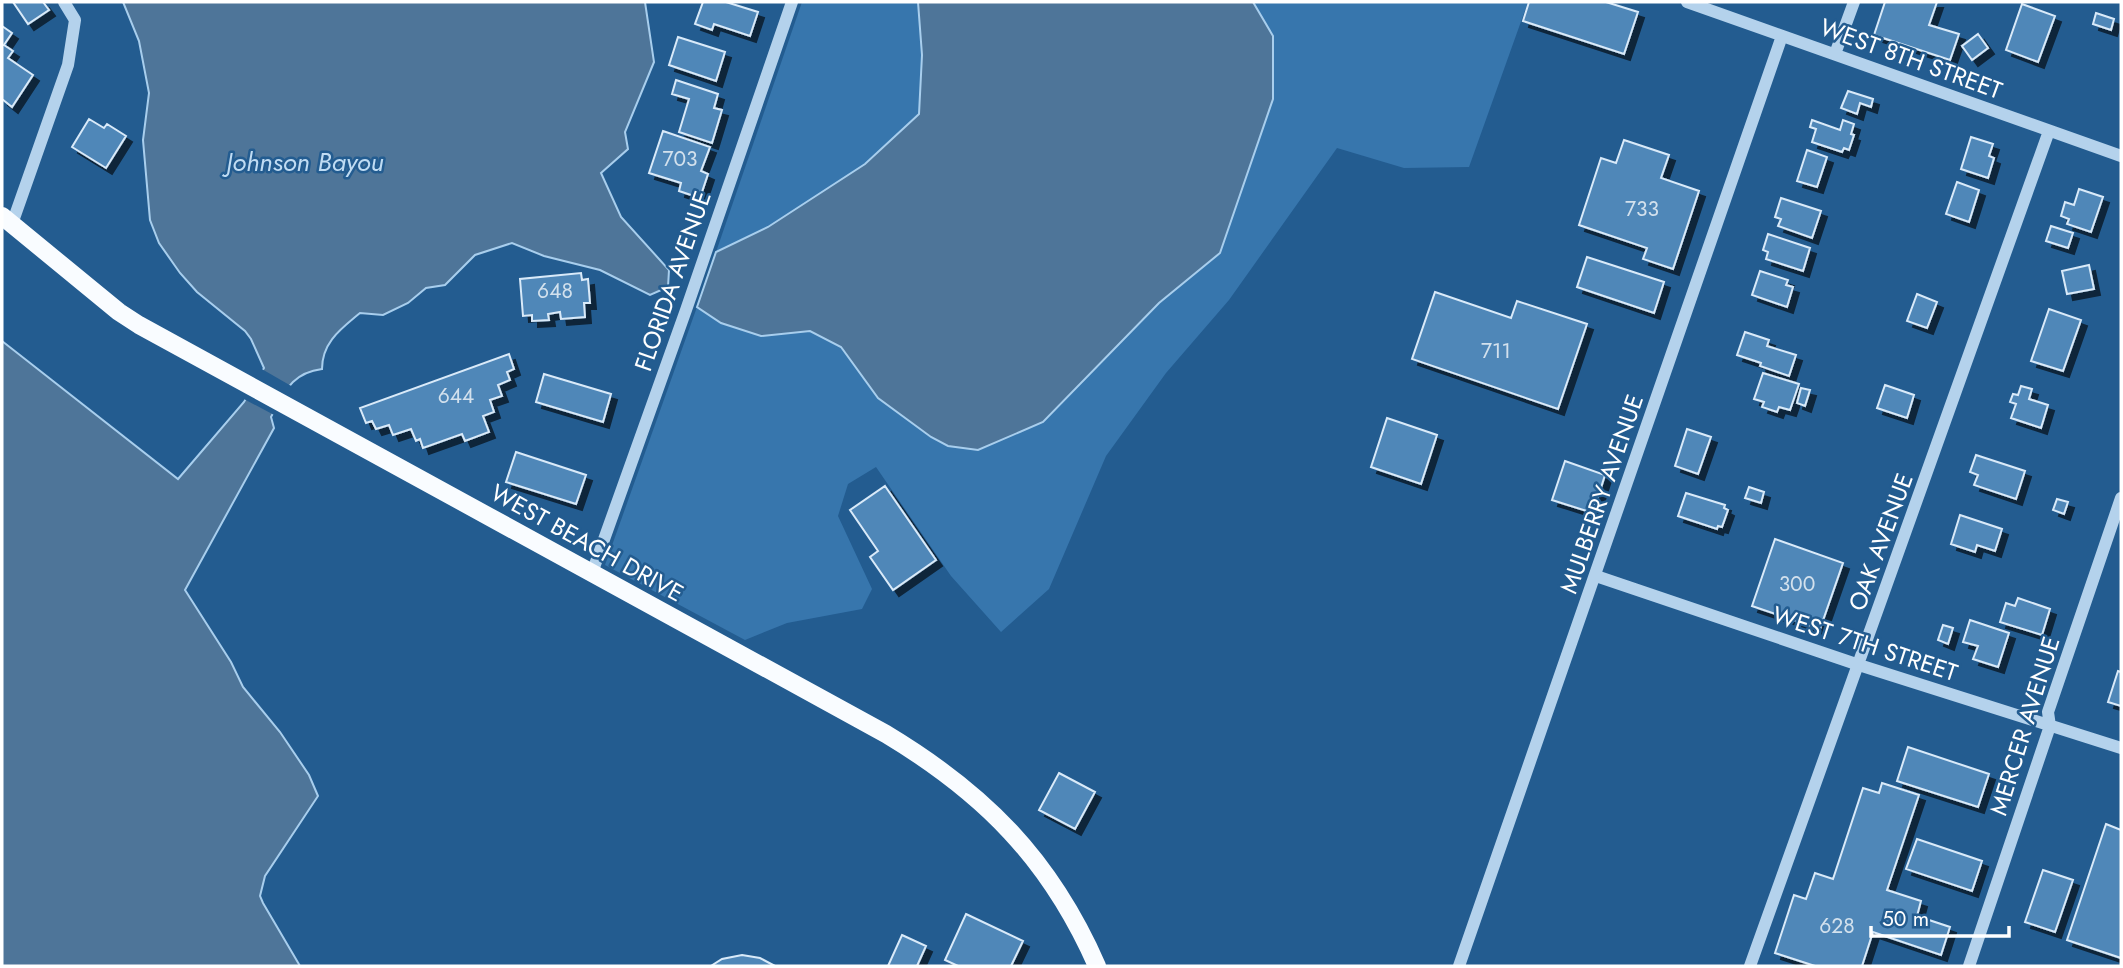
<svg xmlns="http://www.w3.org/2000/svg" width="2123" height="968" viewBox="0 0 2123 968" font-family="Jost,sans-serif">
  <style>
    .green { fill: #3776ad }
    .water { fill: #4e7599; stroke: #a8ceed; stroke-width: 2 }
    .pier { fill: #235c90 }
    .building { fill: #5087b8; stroke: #d9eaf9; stroke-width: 2; filter: url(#shadow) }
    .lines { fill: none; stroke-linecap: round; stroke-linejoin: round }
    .minor { stroke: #b4d2ec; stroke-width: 12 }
    .major { stroke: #f9fcff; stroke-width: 18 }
    .labels { text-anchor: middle; stroke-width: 5; stroke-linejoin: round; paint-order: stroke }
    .number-label { font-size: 21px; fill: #d3e1ed }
    .street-label { font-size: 24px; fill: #fff; stroke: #235c90 }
    .water-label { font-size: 26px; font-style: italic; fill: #c0dcf3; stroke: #235c90 }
  </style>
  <defs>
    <filter id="shadow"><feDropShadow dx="6" dy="6" stdDeviation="0" flood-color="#0009"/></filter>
  </defs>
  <rect width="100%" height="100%" fill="#235c90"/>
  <path class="green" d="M802 2H918L922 55 919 114 866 164 768 227 716 252Z
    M1253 2H1528L1469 167 1404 168 1337 148 1229 300 1166 373 1106 456 1049 589 1001 632 951 576 876 467 848 484 838 516 872 589 862 609 787 623 745 640 605 565 697 307 721 323 761 336 811 331 841 347 878 398 931 437 948 446 979 450 1043 422 1159 303 1220 253 1273 36Z"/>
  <path class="water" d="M123 2H645L654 62 625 132 628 149 601 173 621 217 669 270 668 287 650 295 600 270 544 256 512 243 475 255 445 285 426 288 408 303 383 315 360 313C341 329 322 342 322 369 291 373 285 392 271 417L274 428 185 590 231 662 243 687 280 732 309 775 318 796 265 876 260 896 263 903 300 966H2V341L178 479 244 402 264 368 251 339 245 331 197 292 180 273 159 243 150 220 143 140 149 93 139 41Z
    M918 2H1253L1273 36V99L1220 253 1159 303 1043 422 978 450 948 446 931 437 878 398 841 347 810 331 761 336 721 323 697 307 716 252 768 227 865 164 919 114 922 55Z"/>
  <path class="pier" d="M260 368 293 387 276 416 242 398Z"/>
  <path class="building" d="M13 2H43L49 10 28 24Z
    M703 2H726L758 12 750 36 714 24 712 30 695 24Z
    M1529 2H1606L1638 12 1624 54 1523 21Z
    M1885 2H1937L1929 25 1959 34 1950 60 1874 35Z
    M2022 4 2055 16 2038 62 2006 50Z
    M2096 13 2114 19 2111 30 2093 24Z
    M2 26 12 33 4 45 13 51 8 58 33 75 12 107 2 99Z
    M1978 34 1988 48 1972 60 1962 46Z
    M678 37 725 52 716 81 669 65Z
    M676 80 718 94 714 108 722 110 712 143 679 132 689 99 672 94Z
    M1848 91 1873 99 1871 107 1860 103 1857 114 1841 108Z
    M89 119 104 128 107 124 126 136 106 168 72 147Z
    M1812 120 1840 130 1843 120 1854 124 1851 134 1854 135 1849 150 1844 148 1842 152 1812 142 1816 129 1810 127Z
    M663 131 710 147 701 171 708 174 700 198 679 191 681 183 649 173Z
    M1971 137 1993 144 1989 156 1994 158 1988 178 1961 169Z
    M1624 140 1669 155 1661 178 1699 191 1673 269 1643 259 1647 248 1579 225 1601 158 1616 163Z
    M1807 150 1827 157 1817 187 1797 181Z
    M1957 182 1979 190 1969 222 1946 214Z
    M2079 189 2103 197 2091 232 2067 224 2069 219 2061 216 2065 202 2074 205Z
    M1781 198 1821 211 1812 238 1778 226 1781 219 1775 217Z
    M2051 226 2073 233 2068 248 2046 241Z
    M1768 234 1810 248 1803 271 1766 259 1768 252 1763 250Z
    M1587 257 1664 282 1654 313 1577 287Z
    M2089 265 2094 289 2067 294 2062 271Z
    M1760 271 1788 280 1786 285 1793 287 1787 307 1752 295Z
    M581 273 582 280 588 279 590 303H584L585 317 561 319 560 312 548 314 549 320 532 321V315L523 316 520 279Z
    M1435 292 1511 318 1517 301 1587 324 1558 409 1412 359Z
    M1917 294 1937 302 1927 328 1907 321Z
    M2049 309 2081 320 2063 371 2031 361Z
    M1745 332 1769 340 1767 346 1796 355 1789 376 1760 366 1761 363 1737 355Z
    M509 354 514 369 507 372 510 380 498 385 502 396 490 400 494 412 483 416 489 432 465 441 462 434 423 448 420 439 416 441 411 429 393 435 389 425 376 429 372 421 366 423 360 408Z
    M1763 373 1799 384 1790 410 1779 407 1777 412 1762 407 1764 402 1754 399Z
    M544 374 611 394 603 422 536 402Z
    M1885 385 1914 395 1907 418 1877 408Z
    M2021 386 2032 389 2029 399 2048 405 2041 428 2011 418 2016 404 2010 402 2013 394 2018 395Z
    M1801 388 1810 390 1805 406 1797 403Z
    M1387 418 1437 435 1421 484 1371 467Z
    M1687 429 1711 437 1698 474 1675 466Z
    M516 452 586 475 576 504 506 482Z
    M1976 455 2025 471 2016 499 1974 485 1978 475 1970 472Z
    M1565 461 1605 475 1593 513 1552 500Z
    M885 486 936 560 893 590 870 557 878 551 850 510Z
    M1749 487 1764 492 1761 503 1745 498Z
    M1686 493 1725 505 1724 508 1728 510 1722 527 1718 526 1717 529 1678 516Z
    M2057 499 2068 502 2064 514 2053 510Z
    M1960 515 2002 529 1995 551 1977 545 1975 552 1951 544Z
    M1775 539 1843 563 1820 629 1752 606Z
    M2018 598 2050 609 2042 635 2000 622 2006 603 2015 606Z
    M1970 620 2009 633 1998 667 1973 659 1978 646 1963 642Z
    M1943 625 1953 628 1948 644 1938 640Z
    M2118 671 2121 672V706L2108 702Z
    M1908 747 1989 774 1978 807 1897 781Z
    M1059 773 1095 792 1075 829 1039 810Z
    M1882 783 1919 795 1887 890 1921 901 1917 916 1950 927 1941 955 1873 932 1862 966H1815L1775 953 1794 895 1806 899 1815 873 1833 879 1863 788 1879 793Z
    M2106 824 2121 830V958L2067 940Z
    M1917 839 1982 861 1972 891 1906 869Z
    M2043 870 2073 880 2055 932 2025 922Z
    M966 914 1023 941 1011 966H958L945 960Z
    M902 935 926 946 917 966H888Z
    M742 955 760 958 775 966H711L722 959Z"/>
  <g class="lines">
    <path class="minor" d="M1687 2 2121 156
      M1835 54 1854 2
      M12 224 68 65 75 20 64 2
      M592 573 686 310 792 2
      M1596 576 1859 665 2121 748
      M1459 966 1782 36
      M1750 966 2049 131
      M1969 966 2050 726 2048 712 2121 498"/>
    <path class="major" d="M2 216 119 312 139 325 886 734C984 793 1050 859 1097 966"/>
  </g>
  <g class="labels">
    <g class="number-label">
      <text x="680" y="166">703</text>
      <text x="1642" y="216">733</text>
      <text x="555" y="298">648</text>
      <text x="1496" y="358">711</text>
      <text x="456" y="403">644</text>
      <text x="1797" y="591">300</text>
      <text x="1837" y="933">628</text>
    </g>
    <g class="street-label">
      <text transform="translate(1911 59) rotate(20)" y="8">WEST 8TH STREET</text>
      <text transform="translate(673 281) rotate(-71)" y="8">FLORIDA AVENUE</text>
      <text transform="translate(1602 494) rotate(-71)" y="8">MULBERRY AVENUE</text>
      <text transform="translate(1881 542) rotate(-70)" y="8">OAK AVENUE</text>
      <text transform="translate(587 543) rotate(29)" y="8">WEST BEACH DRIVE</text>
      <text transform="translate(1865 644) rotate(18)" y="8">WEST 7TH STREET</text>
      <text transform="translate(2025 726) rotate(-73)" y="8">MERCER AVENUE</text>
    </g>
    <g class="water-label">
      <text x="305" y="171">Johnson Bayou</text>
    </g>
  </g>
  <rect width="2123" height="968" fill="none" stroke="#ffffff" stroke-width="7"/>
  <path d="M1871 926v10h138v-10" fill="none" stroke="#ffffff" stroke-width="3.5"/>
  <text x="1882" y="926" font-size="21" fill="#ffffff" stroke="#235c90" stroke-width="5" paint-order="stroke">50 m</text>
</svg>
